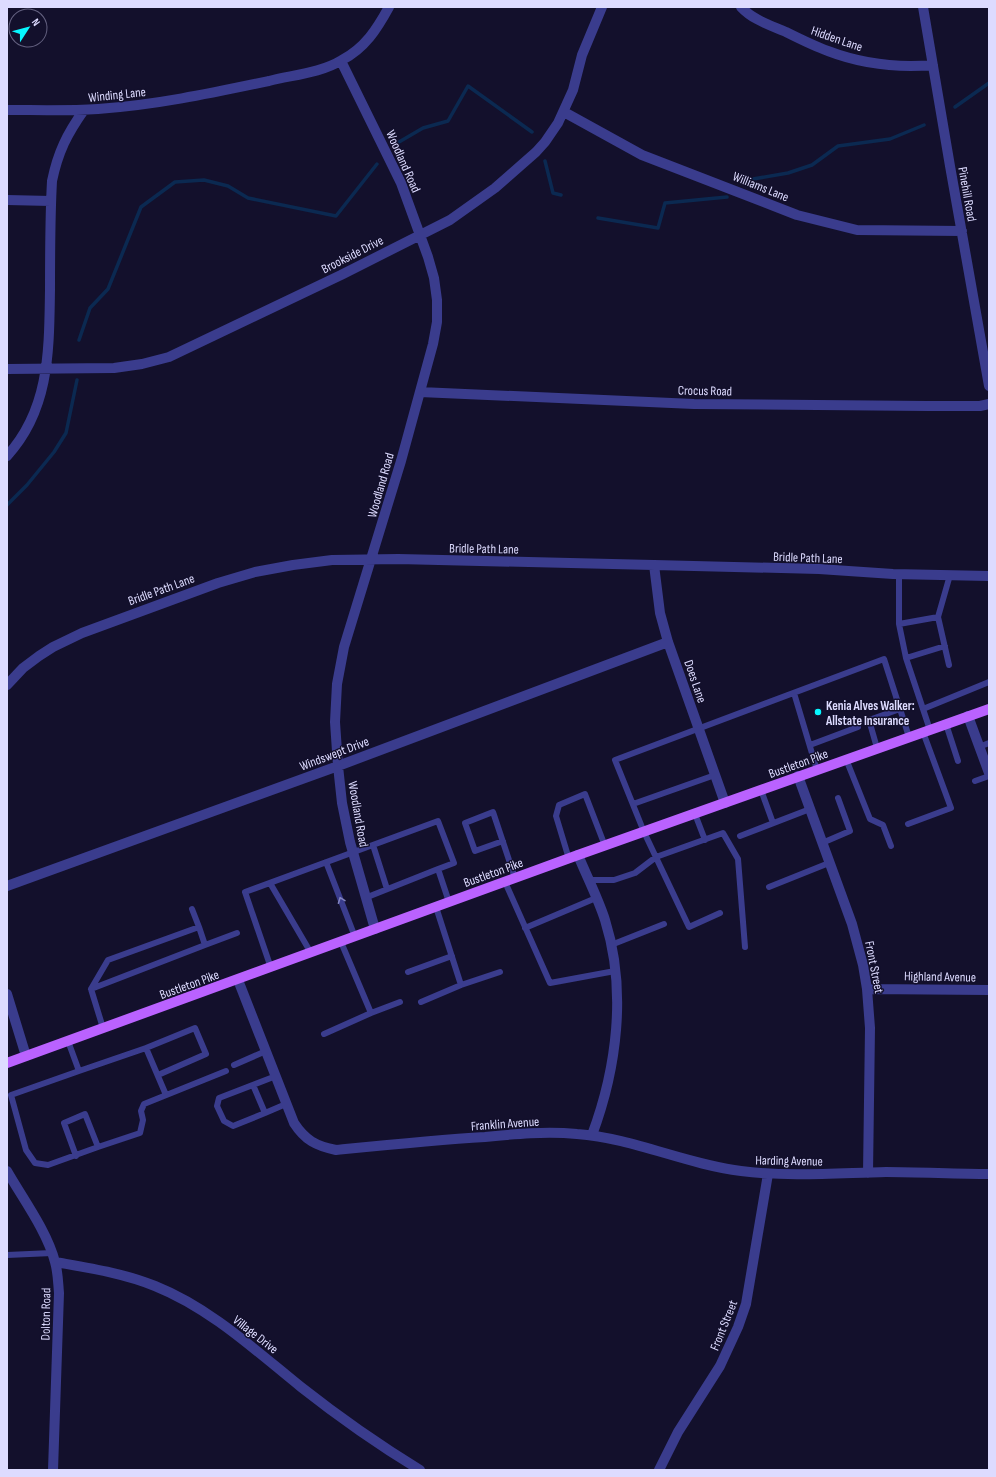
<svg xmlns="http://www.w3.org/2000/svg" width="996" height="1477" viewBox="0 0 996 1477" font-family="'Sofia Sans Condensed',sans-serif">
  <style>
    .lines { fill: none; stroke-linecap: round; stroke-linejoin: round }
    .stream { stroke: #0b2951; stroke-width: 3.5 }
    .lane { stroke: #3a3c8d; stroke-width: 6 }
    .street { stroke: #3a3c8d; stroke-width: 10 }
    .primary { stroke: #ba62ff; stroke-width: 10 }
    .oneway { stroke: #8384c0 }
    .poi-dot { fill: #07f7ff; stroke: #13102c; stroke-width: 1.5 }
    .labels { text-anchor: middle; stroke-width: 3; stroke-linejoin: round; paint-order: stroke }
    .street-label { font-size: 13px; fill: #dddbff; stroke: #13102c }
    .poi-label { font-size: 13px; font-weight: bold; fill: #dddbff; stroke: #13102c; text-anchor: start }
  </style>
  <rect width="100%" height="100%" fill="#13102c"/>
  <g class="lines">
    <path class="stream" d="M955 107 989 83
      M399 142 423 128 448 121 468 86 532 132
      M545 161 553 193 561 195
      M753 179 788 173 812 165 838 146 890 139 924 125
      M598 218 658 228 665 203 727 197
      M79 340 90 308 108 289 141 207 175 182 204 180 228 186 248 198 336 216 377 164
      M7 505 27 485 54 452 66 433 77 380"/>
    <path class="lane" d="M899 574V624L938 617
      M899 624 906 658 930 730
      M906 658 945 646
      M949 665 938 617 950 575
      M794 693 817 770
      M923 709 989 682
      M946 724 958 761
      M810 745 858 727
      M979 747 989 743
      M877 748 869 720 900 709
      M846 759 870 819 883 825 891 846
      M975 781 989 776
      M761 790 773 823
      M633 804 715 775
      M695 814 705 840
      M908 824 951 808 923 732
      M740 836 810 809
      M503 841 475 851 465 823 493 812 515 878
      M822 843 850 831 838 798
      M373 845 387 889
      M569 859 556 816 559 805 585 794 605 846
      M326 862 355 937
      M589 880H614L635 873 656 857 723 833 738 859 745 947
      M505 882 550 983 615 971
      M270 883 311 953
      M769 887 829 863
      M365 898 438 869 449 902
      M436 907 461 985 500 972
      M192 909 199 927
      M720 913 689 927 644 832 615 760 884 659 909 737
      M525 928 596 898
      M341 942 371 1013 400 1002
      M205 945 237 933
      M611 945 664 924
      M271 968 245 892 438 821 454 863 438 869
      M408 972 452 956
      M91 989 108 960 199 927 205 945 91 989 103 1028
      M421 1002 461 985
      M324 1034 371 1013
      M68 1041 79 1071 11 1095 26 1150 35 1163 48 1165 98 1147 85 1114 64 1123 76 1156
      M146 1048 195 1028 206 1054 158 1075
      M234 1065 266 1051
      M79 1071 146 1048 166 1095
      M253 1085 265 1113 233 1126 224 1121 217 1106 219 1098 276 1076
      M265 1113 286 1104
      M98 1147 140 1133 143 1120 141 1111 144 1104 226 1071
      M7 1255 52 1253"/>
    <path class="street" d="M741 7C753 20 770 25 786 32 800 39 814 46 828 51 862 64 897 68 933 65
      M923 7 950 166 989 386
      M341 61 401 183 428 257 434 278 437 300V322L433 344 401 461 344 647 337 684 335 722 338 766 342 803 350 842 375 929
      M7 110C37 110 68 111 98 109 156 105 212 93 269 81 292 75 321 73 342 60 365 48 377 29 389 7
      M564 112 642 155 797 215 857 230 962 231
      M7 200 51 201
      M7 369 114 368 142 364 169 357 341 275 450 220 495 188 536 152 545 142 558 123 573 90 582 55 602 7
      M420 392 694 404 927 406H980L989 404
      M7 456C50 409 49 350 50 290 50 254 50 217 52 181 58 152 67 134 84 110
      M654 565 660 613 668 642 725 803
      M7 685 23 668 39 656 53 647 82 633 218 583 255 572 293 565 332 560 398 559 654 565 819 569 893 574 989 576
      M968 716 989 773
      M798 776 852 924 863 965 867 989 870 1028 868 1173
      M578 855C587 877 598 898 605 920 627 990 617 1068 592 1135
      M7 886 338 766 668 642
      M238 980 294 1123C305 1140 316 1146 336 1150 386 1145 435 1140 485 1137 515 1134 546 1131 577 1134 633 1138 685 1164 741 1171 789 1177 838 1173 886 1172 921 1172 955 1174 989 1174
      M867 989 989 990
      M7 994 26 1056
      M7 1171C23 1199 47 1231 55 1262 58 1272 58 1282 59 1293L53 1470
      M55 1262C89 1268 123 1273 155 1286 210 1308 255 1350 301 1387 339 1417 379 1445 420 1470
      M659 1470 678 1432 720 1366 738 1327 746 1304 768 1174"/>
    <path class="primary" d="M7 1063 578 855 989 709"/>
  </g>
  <defs><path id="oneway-chevron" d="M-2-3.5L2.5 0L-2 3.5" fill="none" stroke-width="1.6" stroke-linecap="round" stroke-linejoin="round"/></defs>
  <use class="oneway" href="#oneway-chevron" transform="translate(341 900) rotate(-111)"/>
  <circle class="poi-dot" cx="818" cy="712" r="4"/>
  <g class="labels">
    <g class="street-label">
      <text transform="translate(837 38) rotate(19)" y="5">Hidden Lane</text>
      <text transform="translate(117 94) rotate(-6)" y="5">Winding Lane</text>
      <text transform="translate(404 161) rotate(66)" y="5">Woodland Road</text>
      <text transform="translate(761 186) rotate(22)" y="5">Williams Lane</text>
      <text transform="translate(968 194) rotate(80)" y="5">Pinehill Road</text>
      <text transform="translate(352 254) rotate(-27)" y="5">Brookside Drive</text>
      <text transform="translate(705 390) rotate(1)" y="5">Crocus Road</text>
      <text transform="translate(380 485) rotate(-74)" y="5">Woodland Road</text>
      <text transform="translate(484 548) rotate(1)" y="5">Bridle Path Lane</text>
      <text transform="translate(808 557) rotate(2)" y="5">Bridle Path Lane</text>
      <text transform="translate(161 589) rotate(-20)" y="5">Bridle Path Lane</text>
      <text transform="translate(696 681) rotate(71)" y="5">Does Lane</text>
      <text transform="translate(334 753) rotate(-21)" y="5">Windswept Drive</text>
      <text transform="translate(798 763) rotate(-20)" y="5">Bustleton Pike</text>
      <text transform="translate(359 814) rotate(80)" y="5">Woodland Road</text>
      <text transform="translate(493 872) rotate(-20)" y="5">Bustleton Pike</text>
      <text transform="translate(875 967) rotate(79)" y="5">Front Street</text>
      <text transform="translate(940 976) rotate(1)" y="5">Highland Avenue</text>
      <text transform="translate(189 984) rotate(-20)" y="5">Bustleton Pike</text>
      <text transform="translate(505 1123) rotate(-4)" y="5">Franklin Avenue</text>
      <text transform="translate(789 1160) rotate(1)" y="5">Harding Avenue</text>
      <text transform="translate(45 1314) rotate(-89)" y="5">Dolton Road</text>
      <text transform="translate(723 1325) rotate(-68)" y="5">Front Street</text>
      <text transform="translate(256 1334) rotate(38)" y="5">Village Drive</text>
    </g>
    <g class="poi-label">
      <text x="826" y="710">Kenia Alves Walker:<tspan x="826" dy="15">Allstate Insurance</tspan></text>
    </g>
  </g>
  <rect width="996" height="1477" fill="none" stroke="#dddbff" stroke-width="16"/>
  <g transform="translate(28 28) rotate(54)"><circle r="19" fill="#13102c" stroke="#646180"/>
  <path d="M0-3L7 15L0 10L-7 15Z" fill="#07f7ff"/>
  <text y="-6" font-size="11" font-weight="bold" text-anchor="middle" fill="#dddbff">N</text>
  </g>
</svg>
